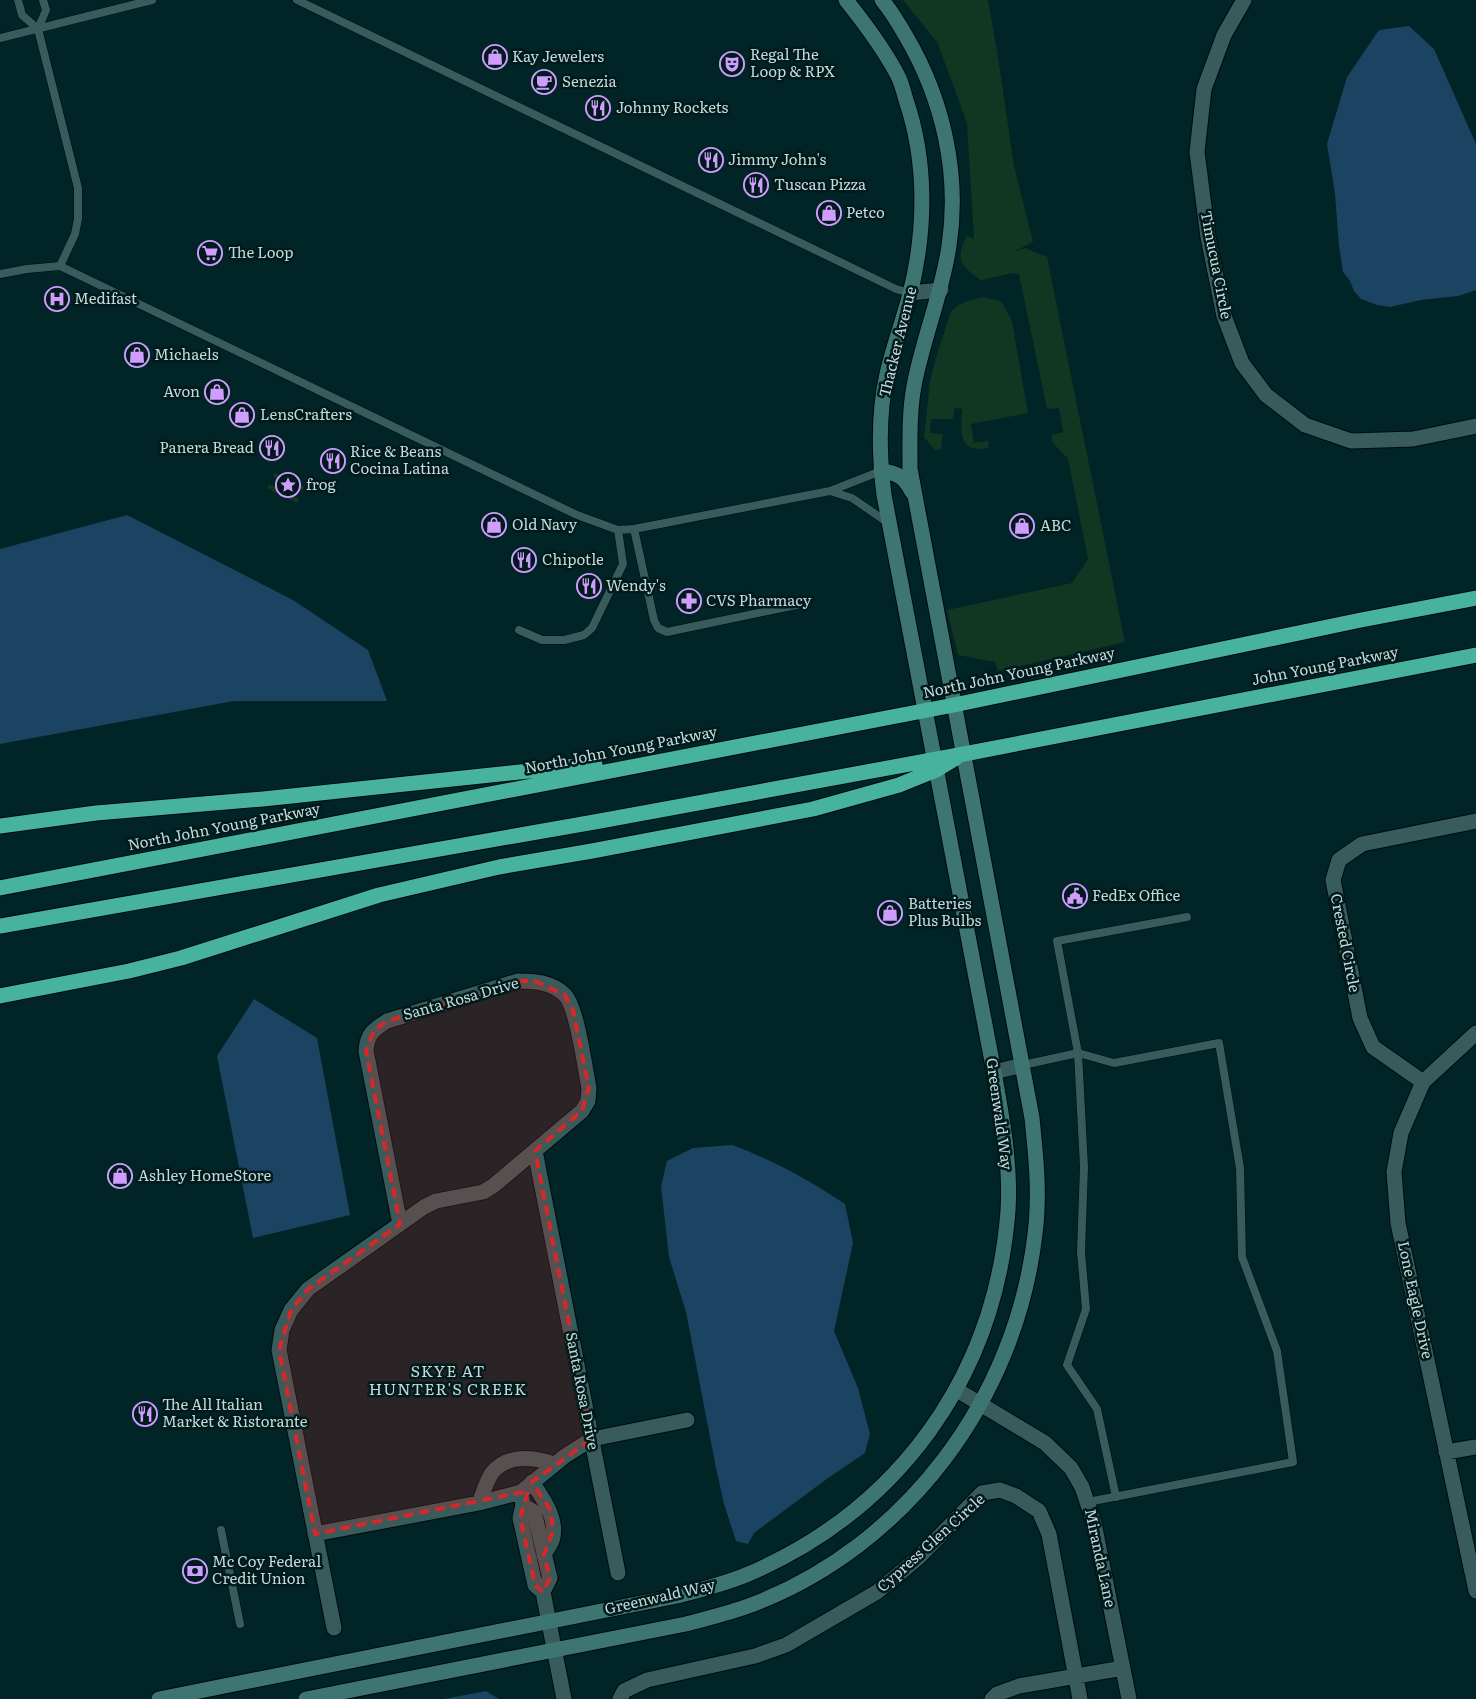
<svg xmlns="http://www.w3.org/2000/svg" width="1476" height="1699" viewBox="0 0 1476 1699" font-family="Literata,serif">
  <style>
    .green { fill: #113722 }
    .water { fill: #1a4462 }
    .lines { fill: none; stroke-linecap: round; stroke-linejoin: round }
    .lane-casing { stroke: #000c0e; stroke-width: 9 }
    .street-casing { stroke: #000c0e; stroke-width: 17 }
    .secondary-casing { stroke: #000c0e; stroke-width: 17 }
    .highway-casing { stroke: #000c0e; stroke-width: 17 }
    .lane { stroke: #385b5c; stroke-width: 8 }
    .street { stroke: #385b5c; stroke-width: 15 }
    .secondary { stroke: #3d7570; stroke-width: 15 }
    .highway { stroke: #48b39d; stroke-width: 15 }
    .marked { fill: #d62828; fill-opacity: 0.2; stroke: #d62828; stroke-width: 4; stroke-dasharray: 10 6; stroke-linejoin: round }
    .labels { text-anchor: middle; stroke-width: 5; stroke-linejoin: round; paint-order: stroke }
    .poi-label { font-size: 15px; fill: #c6d9d9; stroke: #011a1b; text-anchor: start }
    .street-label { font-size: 15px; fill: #c6d9d9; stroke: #011a1b }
    .neighbourhood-label { font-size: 16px; letter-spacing: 1px; fill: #c6d9d9; stroke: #011a1b }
  </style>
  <rect width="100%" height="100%" fill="#012426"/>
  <path class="green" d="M903 0H988L998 57 1014 166 1033 242 1013 252 1025 248 1047 257 1125 642 998 671 995 662 958 655 947 610 1072 583 1088 559 1068 459 1053 443 1051 435 1063 432 1059 408 1047 409 1019 274 1013 273 981 280C960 266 955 259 967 236L974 239 967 123 937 42Z
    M981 297 1001 301 1012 321 1028 413 971 424 974 443 989 441 988 448C957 454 961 430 962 409L955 408 953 419H931L930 433 943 434 941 449 935 450 924 437 930 381 935 361 950 314C957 302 969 301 981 297Z
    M275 473 304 487 302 491 294 487 291 495 299 499 297 503 267 488 269 484 278 488 282 480 273 476Z"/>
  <path class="water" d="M1409 26 1434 49 1476 144V290L1458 296 1421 300 1390 307 1377 305 1361 299 1354 291 1350 281 1343 272 1339 246 1335 194 1327 144 1347 77 1379 30Z
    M127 515 293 600 368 650 387 701H234L0 744V549Z
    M254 999 317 1038 350 1215 253 1238 217 1056Z
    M732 1145C773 1160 809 1180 845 1204L853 1243 834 1331 858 1388 870 1434 865 1453 824 1481 754 1533 748 1544 736 1541 724 1504 716 1468 686 1312 669 1257 661 1186 667 1161 693 1148Z
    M486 1691 499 1699H444Z"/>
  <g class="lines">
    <defs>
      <path id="lane" d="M18 0 22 15 38 29 78 188V219L75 234 60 266
        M297 0 863 273 896 289 910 293
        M38 29 46 10 43 0
        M0 38 152 0
        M0 274 27 269 60 266 577 515 618 530 634 529 830 491 881 471
        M830 491 852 498 887 522
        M634 529 654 620 658 628 667 632 806 603
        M519 630 542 640H564L584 635 592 628 623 564 618 530
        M1023 1065 1078 1053 1114 1063 1219 1043 1240 1168 1242 1257 1277 1351 1293 1462 1088 1502
        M1116 1497 1097 1409 1067 1365 1086 1309 1081 1252 1084 1167 1078 1053 1057 941 1187 917
        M221 1530 240 1624"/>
      <path id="street" d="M1244 0 1224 35 1204 89 1197 152 1208 237 1224 316 1242 363 1266 395 1305 425 1351 441 1413 439 1476 426
        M910 293 941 290
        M1476 1033 1423 1082 1401 1133 1394 1172 1398 1223 1476 1591
        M994 1072 1023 1065
        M1423 1082 1373 1047 1360 1018 1333 880 1339 860 1362 844 1476 821
        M535 1151 618 1573
        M957 1390 1045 1443 1071 1468 1082 1487 1094 1523 1129 1699
        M1446 1452 1476 1447
        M532 1482C543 1499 559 1519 552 1541 550 1546 546 1550 544 1555
        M521 1492 523 1505 520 1518 535 1585 543 1592 564 1699
        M479 1503C483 1494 486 1481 492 1473 507 1454 533 1457 554 1464
        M523 1505 534 1512 550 1578 543 1592
        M315 1534 479 1503 521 1492 565 1456 592 1439 687 1420
        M334 1628 279 1350 282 1330 291 1310 308 1289 424 1207 436 1201 483 1192 493 1186 582 1111 588 1101 589 1088C585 1068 577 1007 565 995 552 982 534 981 518 981L387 1021C373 1030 367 1034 366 1051L400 1224
        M620 1699 624 1691 647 1680 755 1656 786 1645 877 1592 918 1558 982 1493 1000 1490 1016 1496 1039 1511 1049 1534 1080 1699
        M992 1699 997 1694 1019 1686 1123 1668"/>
      <path id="secondary" d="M881 471C897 472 905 478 912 492
        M159 1699 677 1596C700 1590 724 1584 746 1575 899 1510 995 1377 1008 1211 1011 1164 1002 1117 994 1072L884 495C879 455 878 414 887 374 893 347 903 321 910 294 926 230 927 162 906 100 904 93 902 85 899 78 885 50 866 25 846 0
        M306 1699 686 1624C708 1618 730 1613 751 1605 907 1546 1016 1398 1035 1234 1040 1195 1036 1156 1032 1118L910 469C910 441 909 413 914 386 923 338 942 294 949 246 960 174 943 100 907 38 899 24 892 12 882 0"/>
      <path id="highway" d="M0 826 96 813 263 799 595 764
        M0 888 954 705 1361 620 1476 598
        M0 926 600 821 964 754 1476 655
        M0 996 129 971 181 958 379 895 499 867 592 851 813 809 899 785 936 770 956 758"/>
    </defs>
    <use href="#lane" class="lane-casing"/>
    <use href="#street" class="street-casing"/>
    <use href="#secondary" class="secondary-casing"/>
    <use href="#highway" class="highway-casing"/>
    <use href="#lane" class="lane"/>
    <use href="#street" class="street"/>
    <use href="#secondary" class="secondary"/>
    <use href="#highway" class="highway"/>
  </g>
  <path class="marked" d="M518 981H535L565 995 573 1010 589 1088 582 1111 535 1151 592 1439 532 1482 551 1511 553 1531 544 1555 550 1578 543 1592 535 1585 520 1518 528 1491 315 1534 279 1350 291 1310 308 1289 400 1224 366 1051 374 1030 387 1021Z"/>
  <defs>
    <symbol id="shop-ring" viewBox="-11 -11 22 22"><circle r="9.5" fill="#011a1b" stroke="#d09dff" stroke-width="1.5"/><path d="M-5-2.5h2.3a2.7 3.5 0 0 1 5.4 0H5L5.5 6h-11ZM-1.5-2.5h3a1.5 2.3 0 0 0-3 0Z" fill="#d09dff"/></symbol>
    <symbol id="theatre-ring" viewBox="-11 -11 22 22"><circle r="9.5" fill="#011a1b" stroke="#d09dff" stroke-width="1.5"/><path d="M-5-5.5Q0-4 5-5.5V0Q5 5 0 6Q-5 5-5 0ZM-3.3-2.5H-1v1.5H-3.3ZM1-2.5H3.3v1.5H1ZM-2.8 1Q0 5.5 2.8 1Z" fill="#d09dff"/></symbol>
    <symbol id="cafe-ring" viewBox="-11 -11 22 22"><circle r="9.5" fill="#011a1b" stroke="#d09dff" stroke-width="1.5"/><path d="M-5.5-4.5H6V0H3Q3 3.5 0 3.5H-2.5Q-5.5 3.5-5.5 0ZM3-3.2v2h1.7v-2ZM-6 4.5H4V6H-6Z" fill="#d09dff"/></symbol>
    <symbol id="restaurant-ring" viewBox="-11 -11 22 22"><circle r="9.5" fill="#011a1b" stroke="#d09dff" stroke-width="1.5"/><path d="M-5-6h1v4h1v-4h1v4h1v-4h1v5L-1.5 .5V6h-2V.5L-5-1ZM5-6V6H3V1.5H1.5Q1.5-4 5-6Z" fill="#d09dff"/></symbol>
    <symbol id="supermarket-ring" viewBox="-11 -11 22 22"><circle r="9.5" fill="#011a1b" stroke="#d09dff" stroke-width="1.5"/><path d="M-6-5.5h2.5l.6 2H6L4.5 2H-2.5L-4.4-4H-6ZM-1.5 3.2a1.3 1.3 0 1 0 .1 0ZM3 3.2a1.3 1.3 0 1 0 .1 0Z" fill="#d09dff"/></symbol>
    <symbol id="hospital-ring" viewBox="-11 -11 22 22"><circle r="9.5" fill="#011a1b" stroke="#d09dff" stroke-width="1.5"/><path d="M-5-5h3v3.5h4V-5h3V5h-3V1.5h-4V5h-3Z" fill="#d09dff"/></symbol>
    <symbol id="sight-ring" viewBox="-11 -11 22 22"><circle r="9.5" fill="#011a1b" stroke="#d09dff" stroke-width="1.5"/><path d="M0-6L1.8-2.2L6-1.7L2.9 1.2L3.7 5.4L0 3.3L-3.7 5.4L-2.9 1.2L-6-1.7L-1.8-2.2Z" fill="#d09dff"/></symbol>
    <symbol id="pharmacy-ring" viewBox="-11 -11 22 22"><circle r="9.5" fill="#011a1b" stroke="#d09dff" stroke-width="1.5"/><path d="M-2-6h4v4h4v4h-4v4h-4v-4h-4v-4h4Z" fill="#d09dff"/></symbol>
    <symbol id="civic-ring" viewBox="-11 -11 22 22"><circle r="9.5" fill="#011a1b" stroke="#d09dff" stroke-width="1.5"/><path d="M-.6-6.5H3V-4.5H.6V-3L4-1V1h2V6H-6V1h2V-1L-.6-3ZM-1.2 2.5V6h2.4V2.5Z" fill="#d09dff"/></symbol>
    <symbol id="bank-ring" viewBox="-11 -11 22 22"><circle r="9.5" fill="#011a1b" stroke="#d09dff" stroke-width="1.5"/><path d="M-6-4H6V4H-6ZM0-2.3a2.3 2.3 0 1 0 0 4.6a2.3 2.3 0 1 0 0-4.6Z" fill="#d09dff"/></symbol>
  </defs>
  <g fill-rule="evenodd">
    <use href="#shop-ring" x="481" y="43" width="28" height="28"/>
    <use href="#theatre-ring" x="718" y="50" width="28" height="28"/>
    <use href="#cafe-ring" x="530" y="68" width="28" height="28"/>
    <use href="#restaurant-ring" x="584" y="94" width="28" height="28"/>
    <use href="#restaurant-ring" x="697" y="146" width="28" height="28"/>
    <use href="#restaurant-ring" x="742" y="171" width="28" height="28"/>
    <use href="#shop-ring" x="815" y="199" width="28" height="28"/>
    <use href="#supermarket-ring" x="196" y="239" width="28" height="28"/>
    <use href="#hospital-ring" x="43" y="285" width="28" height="28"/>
    <use href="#shop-ring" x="123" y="341" width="28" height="28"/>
    <use href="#shop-ring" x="203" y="378" width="28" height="28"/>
    <use href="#shop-ring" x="228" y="401" width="28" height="28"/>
    <use href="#restaurant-ring" x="258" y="434" width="28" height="28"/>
    <use href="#restaurant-ring" x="319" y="447" width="28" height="28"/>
    <use href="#sight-ring" x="274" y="471" width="28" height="28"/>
    <use href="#shop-ring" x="480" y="511" width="28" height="28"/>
    <use href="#shop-ring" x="1008" y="512" width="28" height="28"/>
    <use href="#restaurant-ring" x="510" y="546" width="28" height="28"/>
    <use href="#restaurant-ring" x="575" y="572" width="28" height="28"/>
    <use href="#pharmacy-ring" x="675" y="587" width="28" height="28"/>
    <use href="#civic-ring" x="1061" y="882" width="28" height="28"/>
    <use href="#shop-ring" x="876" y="899" width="28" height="28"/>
    <use href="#shop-ring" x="106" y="1162" width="28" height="28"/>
    <use href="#restaurant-ring" x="131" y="1400" width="28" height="28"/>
    <use href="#bank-ring" x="181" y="1557" width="28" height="28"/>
  </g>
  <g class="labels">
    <g class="poi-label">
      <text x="750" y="60">Regal The<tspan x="750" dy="17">Loop &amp; RPX</tspan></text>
      <text x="512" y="62">Kay Jewelers</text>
      <text x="562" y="87">Senezia</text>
      <text x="616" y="113">Johnny Rockets</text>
      <text x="728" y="165">Jimmy John's</text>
      <text x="774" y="190">Tuscan Pizza</text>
      <text x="846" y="218">Petco</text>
      <text x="228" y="258">The Loop</text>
      <text x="74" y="304">Medifast</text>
      <text x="154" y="360">Michaels</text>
      <text x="200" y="397" text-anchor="end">Avon</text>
      <text x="260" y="420">LensCrafters</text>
      <text x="254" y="453" text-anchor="end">Panera Bread</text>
      <text x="350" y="457">Rice &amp; Beans<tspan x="350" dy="17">Cocina Latina</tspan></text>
      <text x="306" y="490">frog</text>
      <text x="512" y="530">Old Navy</text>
      <text x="1040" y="531">ABC</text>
      <text x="542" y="565">Chipotle</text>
      <text x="606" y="591">Wendy's</text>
      <text x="706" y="606">CVS Pharmacy</text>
      <text x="1092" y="901">FedEx Office</text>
      <text x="908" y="909">Batteries<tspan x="908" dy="17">Plus Bulbs</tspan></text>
      <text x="138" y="1181">Ashley HomeStore</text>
      <text x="162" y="1410">The All Italian<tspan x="162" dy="17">Market &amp; Ristorante</tspan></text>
      <text x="212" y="1567">Mc Coy Federal<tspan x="212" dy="17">Credit Union</tspan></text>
    </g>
    <g class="street-label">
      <text transform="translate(1216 265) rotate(79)" y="5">Timucua Circle</text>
      <text transform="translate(898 342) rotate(-76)" y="5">Thacker Avenue</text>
      <text transform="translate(1325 666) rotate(-11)" y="5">John Young Parkway</text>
      <text transform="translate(1019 673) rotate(-12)" y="5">North John Young Parkway</text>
      <text transform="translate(621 750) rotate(-11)" y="5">North John Young Parkway</text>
      <text transform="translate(224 827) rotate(-11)" y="5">North John Young Parkway</text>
      <text transform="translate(1345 943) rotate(79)" y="5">Crested Circle</text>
      <text transform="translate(461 999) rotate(-16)" y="5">Santa Rosa Drive</text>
      <text transform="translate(999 1114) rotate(82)" y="5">Greenwald Way</text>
      <text transform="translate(1415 1300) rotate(78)" y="5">Lone Eagle Drive</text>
      <text transform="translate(582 1391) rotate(79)" y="5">Santa Rosa Drive</text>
      <text transform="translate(931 1543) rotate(-42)" y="5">Cypress Glen Circle</text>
      <text transform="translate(1100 1558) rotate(78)" y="5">Miranda Lane</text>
      <text transform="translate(660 1597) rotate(-13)" y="5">Greenwald Way</text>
    </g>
    <g class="neighbourhood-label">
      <text x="448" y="1377">SKYE AT<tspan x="448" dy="18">HUNTER'S CREEK</tspan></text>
    </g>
  </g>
</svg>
